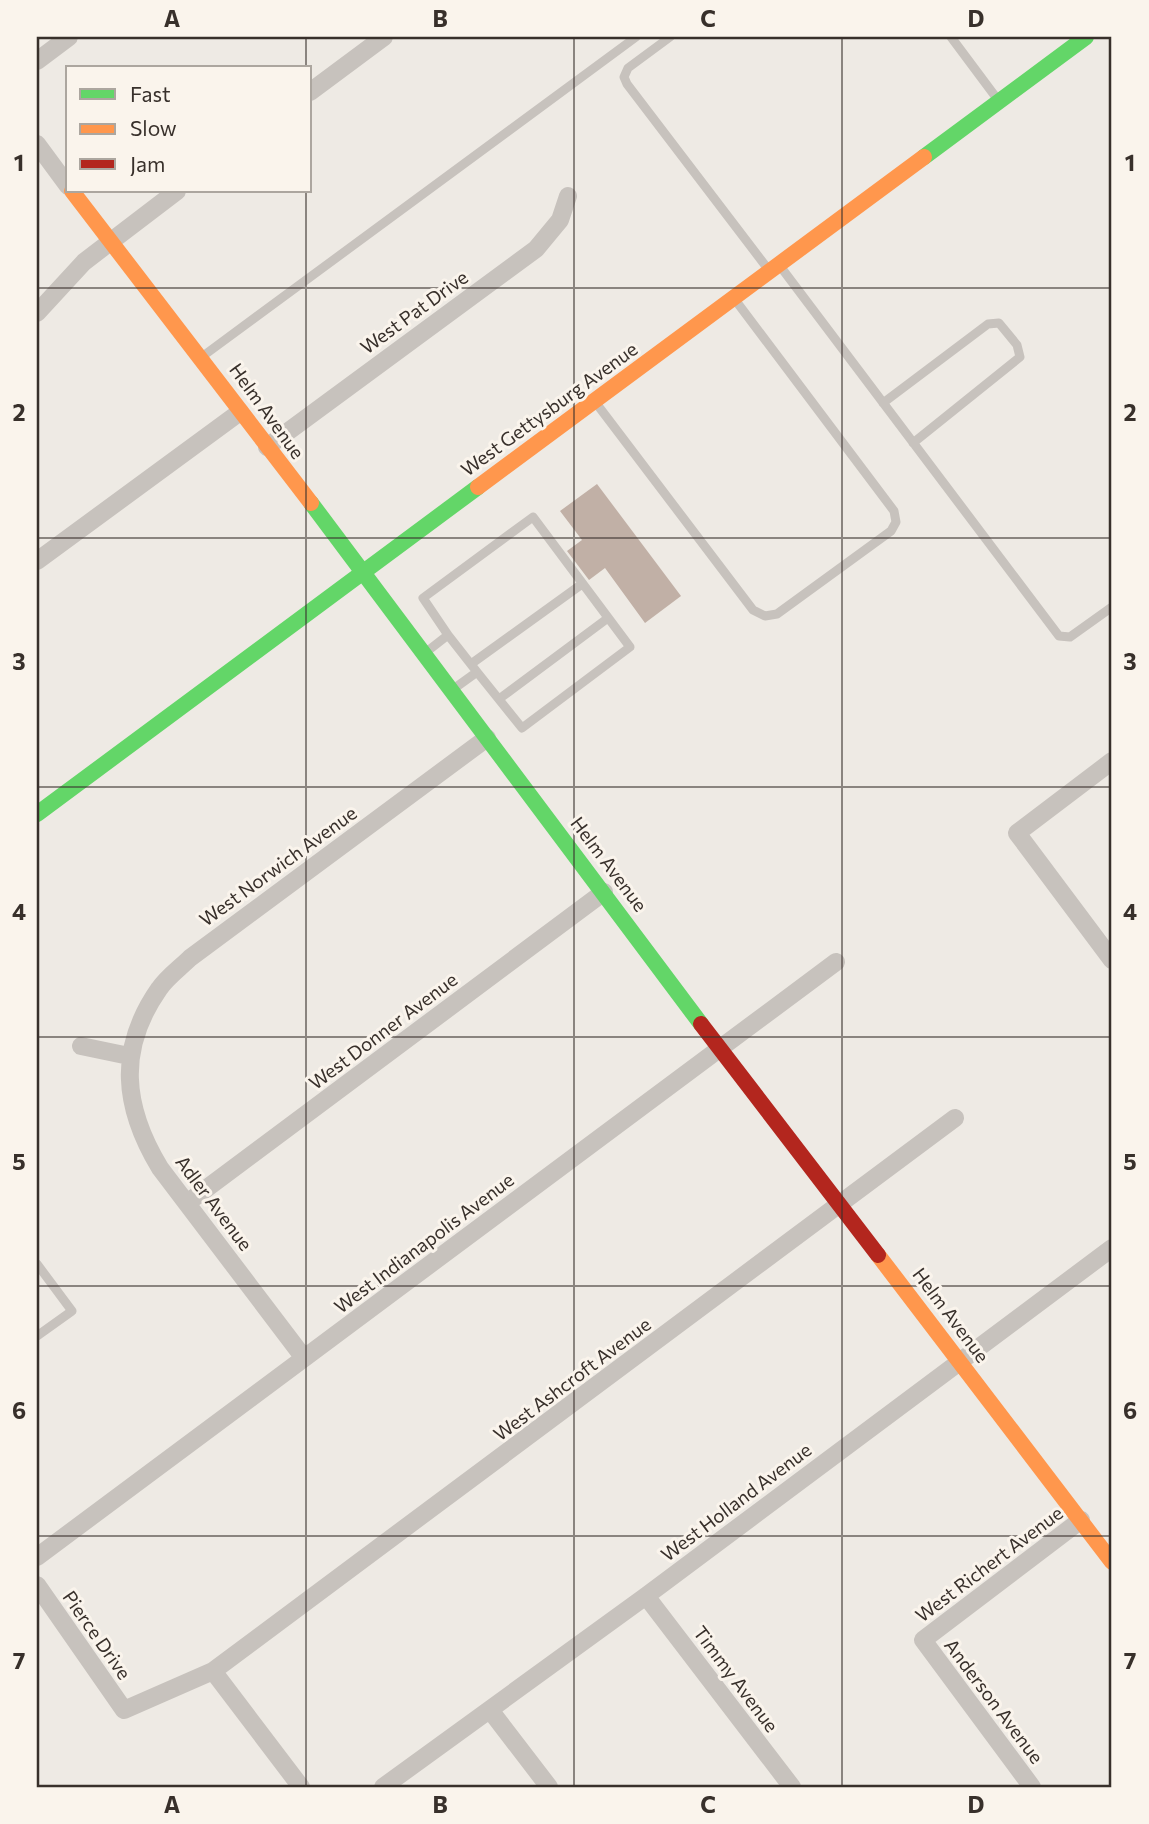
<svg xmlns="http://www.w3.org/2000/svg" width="1149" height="1824" viewBox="0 0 1149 1824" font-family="Commissioner,sans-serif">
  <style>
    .building { fill: #c1b0a6 }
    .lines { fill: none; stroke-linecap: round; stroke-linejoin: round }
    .lane { stroke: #c7c2bd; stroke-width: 9 }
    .street { stroke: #c7c2bd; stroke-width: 18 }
    .fast { stroke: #63d668; stroke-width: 16 }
    .slow { stroke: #ff974d; stroke-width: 16 }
    .jam { stroke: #b3261e; stroke-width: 16 }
    .grid { fill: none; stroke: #38302b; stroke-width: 2; stroke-opacity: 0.55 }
    .labels { text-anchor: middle; stroke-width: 6; stroke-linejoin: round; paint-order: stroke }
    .street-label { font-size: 19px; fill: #38302b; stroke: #faf4ec }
    .neatline { fill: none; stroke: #38302b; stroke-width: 2.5 }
    .grid-label { font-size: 23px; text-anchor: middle; font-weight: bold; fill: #38302b }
  </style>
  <rect width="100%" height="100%" fill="#eeeae4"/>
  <path class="building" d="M597 484 681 596 645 623 605 568 589 580 567 551 582 540 560 511Z"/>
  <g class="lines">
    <path class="lane" d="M670 37 628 68 624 77 627 84 768 269
      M951 37 998 100
      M780 266 1059 636 1070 637 1112 607
      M203 356 636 37
      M596 403 753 610 765 616 777 614 891 531 896 522 894 511 736 301
      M883 403 988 324 999 323 1017 345 1020 357 913 443
      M448 635 423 598 533 517 630 647 522 728 477 672
      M425 653 448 635 477 672 452 690
      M471 664 582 584
      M499 699 608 618
      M37 1264 72 1311 37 1336"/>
    <path class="street" d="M37 61 69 37
      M310 92 384 37
      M37 144 68 186
      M37 313 84 262 177 191
      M267 447 536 249 560 220 568 196
      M37 561 240 412
      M1112 761 1017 833 1112 960
      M81 1046 129 1056
      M187 1203 604 892
      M304 1358 160 1168C123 1107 117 1049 159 989 167 977 180 968 190 958L487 738
      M37 1557 836 962
      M37 1585 124 1710 213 1671 955 1118
      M646 1596 792 1787
      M213 1671 301 1787
      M490 1710 549 1787
      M383 1787 646 1596 1112 1248
      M1032 1787 923 1640 1081 1520"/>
    <path class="fast" d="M924 157 1086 37
      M311 503 701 1024
      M37 814 478 487"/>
    <path class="slow" d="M72 191 311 503
      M478 487 924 157
      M878 1255 1112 1562"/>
    <path class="jam" d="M701 1024 878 1255"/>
  </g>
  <path class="grid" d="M306 37V68M574 37V1787M842 37V1787M306 191V1787M37 288H1112M37 538H1112M37 787H1112M37 1037H1112M37 1286H1112M37 1536H1112"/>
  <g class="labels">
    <g class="street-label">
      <text transform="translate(414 312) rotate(-36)" y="7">West Pat Drive</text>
      <text transform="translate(549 409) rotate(-36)" y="7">West Gettysburg Avenue</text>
      <text transform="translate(267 411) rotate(54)" y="7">Helm Avenue</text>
      <text transform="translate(609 864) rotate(53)" y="7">Helm Avenue</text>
      <text transform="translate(278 866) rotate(-36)" y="7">West Norwich Avenue</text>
      <text transform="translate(383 1031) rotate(-37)" y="7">West Donner Avenue</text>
      <text transform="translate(214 1203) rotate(53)" y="7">Adler Avenue</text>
      <text transform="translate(424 1243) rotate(-37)" y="7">West Indianapolis Avenue</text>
      <text transform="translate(951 1315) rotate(53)" y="7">Helm Avenue</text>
      <text transform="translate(572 1379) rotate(-37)" y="7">West Ashcroft Avenue</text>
      <text transform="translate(736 1502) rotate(-37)" y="7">West Holland Avenue</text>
      <text transform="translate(989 1564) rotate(-37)" y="7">West Richert Avenue</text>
      <text transform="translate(97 1635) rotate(55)" y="7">Pierce Drive</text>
      <text transform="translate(736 1679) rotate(53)" y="7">Timmy Avenue</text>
      <text transform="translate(994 1701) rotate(53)" y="7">Anderson Avenue</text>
    </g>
  </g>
  <rect width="1149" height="1824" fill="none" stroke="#faf4ec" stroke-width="77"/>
  <rect x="66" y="66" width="245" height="126" fill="#faf4ec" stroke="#aca69f" stroke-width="2"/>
  <rect x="80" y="89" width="35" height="10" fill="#63d668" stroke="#aca69f" stroke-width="2"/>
  <text x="130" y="102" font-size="21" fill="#38302b">Fast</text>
  <rect x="80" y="124" width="35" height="10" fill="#ff974d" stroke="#aca69f" stroke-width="2"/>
  <text x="130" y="136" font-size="21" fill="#38302b">Slow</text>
  <rect x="80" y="159" width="35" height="10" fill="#b3261e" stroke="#aca69f" stroke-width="2"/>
  <text x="130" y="172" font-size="21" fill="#38302b">Jam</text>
  <rect x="38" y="38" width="1072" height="1748" class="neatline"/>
  <g class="grid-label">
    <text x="172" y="27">A</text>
    <text x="440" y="27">B</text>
    <text x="708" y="27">C</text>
    <text x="976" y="27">D</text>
    <text x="19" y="171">1</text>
    <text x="1130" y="171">1</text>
    <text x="19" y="421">2</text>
    <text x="1130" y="421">2</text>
    <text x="19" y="670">3</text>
    <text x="1130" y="670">3</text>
    <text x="19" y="920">4</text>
    <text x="1130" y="920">4</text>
    <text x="19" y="1170">5</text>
    <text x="1130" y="1170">5</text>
    <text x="19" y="1419">6</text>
    <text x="1130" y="1419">6</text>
    <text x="19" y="1669">7</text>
    <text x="1130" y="1669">7</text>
    <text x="172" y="1813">A</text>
    <text x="440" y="1813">B</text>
    <text x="708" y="1813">C</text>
    <text x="976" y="1813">D</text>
  </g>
</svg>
